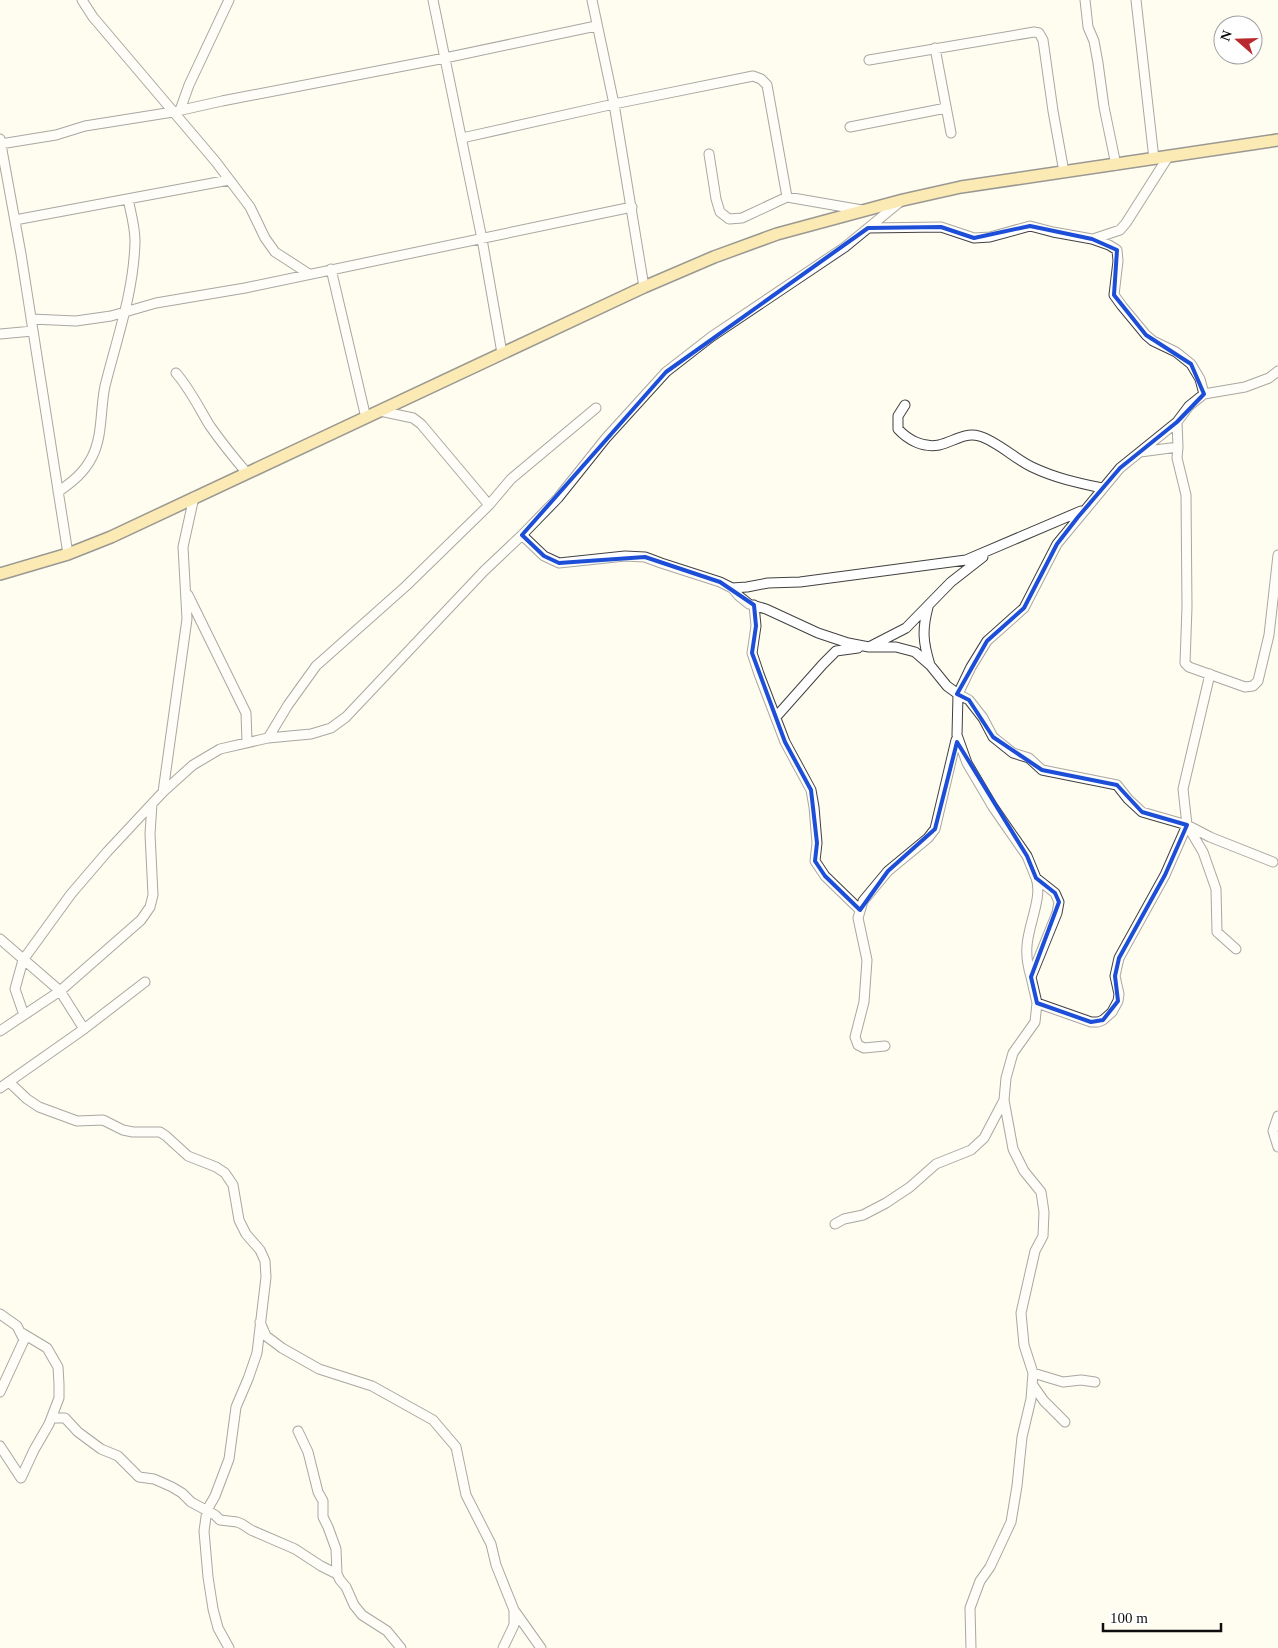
<svg xmlns="http://www.w3.org/2000/svg" width="1278" height="1648" viewBox="0 0 1278 1648" font-family="'Times New Roman',serif">
  <style>
    .lines { fill: none; stroke-linecap: round; stroke-linejoin: round }
    .minor-casing { stroke: #414141; stroke-width: 11 }
    .major-casing { stroke: #1f1f1f; stroke-width: 14 }
    .minor { stroke: #fff; stroke-width: 9 }
    .major { stroke: #f5d46a; stroke-width: 11 }
    .marked { fill: none; stroke: #1d4ed8; stroke-width: 4; stroke-linejoin: round }
  </style>
  <rect width="100%" height="100%" fill="#fffcf0"/>
  <g class="lines">
    <defs>
      <path id="minor" d="M82 0 93 17 216 162 250 207 265 238 275 252 309 274
        M433 0 482 239 502 353
        M592 0 614 104 644 287
        M1085 0 1088 27 1094 41 1098 63 1104 107 1116 165
        M1136 0 1154 159
        M935 48 951 133
        M869 60 1034 32 1039 33 1043 40 1053 111 1064 172
        M180 110 189 85 229 0
        M850 127 946 108
        M462 138 614 104 753 76 761 79 767 85 787 197
        M0 139 21 254 68 554
        M0 144 56 135 85 126 173 112 222 101 445 58 596 26
        M709 154 716 199 720 212 729 219 742 218 787 197 862 210
        M15 220 229 180
        M868 228 941 227 974 238 990 237 1030 226 1053 232 1092 239 1109 245 1117 250 1118 261 1114 295 1122 306 1146 335 1153 341 1176 352 1191 364 1200 379 1204 394
        M1093 239 1120 230 1126 223 1168 157
        M331 269 366 418
        M31 319 76 321 111 316 156 303 245 288 632 207
        M0 334 33 331
        M176 373C190 389 199 408 210 426 222 443 234 458 247 473
        M905 405 898 416V429C908 440 923 448 939 445 953 442 964 432 979 436 997 441 1015 459 1032 467 1055 478 1078 483 1102 488
        M380 411 413 418 421 424 489 505
        M1177 422 1178 447 1177 458 1186 495 1187 607 1185 663 1189 667 1245 687 1253 686 1258 681 1269 635 1278 555
        M1140 452 1178 447
        M58 492C72 482 84 473 92 457 103 436 100 409 105 386 117 338 134 291 135 241 135 227 131 213 128 199
        M522 535 544 556 559 563 625 556 645 557 661 563 720 582 732 588 739 596 749 604 766 609 818 633 848 643 869 647H896L915 652 930 665 947 686 958 694 971 667 987 641 1024 608 1057 544 1120 468 1177 422 1189 406 1204 394 1245 387 1269 378 1278 371
        M732 588 747 587 768 583 800 582 966 560 1081 511
        M188 595 246 713 247 741
        M754 605 756 626 752 653 759 674 785 742 811 790 814 807 817 843 815 861 825 876 860 910
        M928 607C922 630 923 642 930 665
        M871 646 906 628 951 582 983 557
        M1210 674 1183 789 1187 825 1165 875 1119 958 1115 976 1119 994 1118 1001 1112 1012 1103 1020 1098 1022H1091L1037 1003 1031 977 1057 913 1059 902 1055 893 1036 878 1027 856 993 807 967 763 957 735 958 694 969 700 983 718 993 737 1013 753 1029 758 1042 770 1117 785 1128 799 1142 812 1187 825 1210 837 1273 862
        M776 717 823 664 836 651 858 648
        M268 738 288 705 316 666 406 586 489 505 511 479 596 408
        M163 792 187 619 183 547 194 497
        M1187 825 1203 852 1216 889 1217 932 1236 949
        M0 939 60 991 84 1029
        M1031 977C1028 967 1026 957 1027 946 1028 925 1043 897 1036 878
        M24 1015 15 989 23 960 71 894 107 852 163 792 193 765 220 749 268 738 311 734 331 728 346 717 484 571 522 535 558 498 606 438 666 372 711 337 845 247 901 201
        M0 1031 60 991 141 920 150 907 153 895 150 834 152 804
        M885 1046 864 1048 858 1045 855 1037 864 1002 867 960 858 918 863 901 888 871 928 838 935 829 956 740
        M9 1082 27 1099 39 1107 77 1121 103 1120 123 1130 133 1132H160L166 1136 188 1156 216 1167 225 1173 233 1185 239 1220 246 1234 260 1250 265 1261 266 1277 257 1353 248 1379 236 1407 229 1459 215 1496 207 1510 204 1531 208 1577 213 1609 218 1628 229 1648
        M0 1088 84 1029 145 982
        M1278 1116 1273 1131 1278 1147
        M835 1224 844 1219 863 1215 886 1203 910 1187 936 1164 971 1150 984 1138 1004 1100
        M0 1314 17 1326 24 1340 0 1392
        M260 1322 266 1336 282 1348 319 1369 372 1386 433 1420 456 1447 466 1495 491 1544 496 1565 514 1610V1625L503 1648
        M1033 1373 1063 1382 1081 1380 1095 1382
        M1032 1384 1044 1401 1065 1422
        M52 1418H65L78 1432 101 1449 118 1456 139 1477 154 1479 172 1487 182 1493 191 1502 215 1515 220 1520 237 1522 242 1524 251 1530 295 1549 321 1566 337 1574
        M298 1431 308 1452 318 1492 323 1501V1517L328 1527 336 1549 337 1574 340 1580 346 1587 354 1605 362 1615 387 1631 401 1648
        M0 1446 21 1478 34 1450 49 1424 59 1398V1384L58 1367 47 1348 22 1333
        M514 1610 541 1648
        M971 1648 970 1608 980 1581 990 1567 1011 1522 1017 1486 1022 1437 1031 1399 1033 1373 1024 1345 1021 1313 1035 1251 1043 1236 1044 1212 1041 1192 1024 1171 1013 1149 1004 1100 1006 1078 1013 1053 1035 1022 1037 1003"/>
      <path id="major" d="M0 574 68 554 111 537 644 287 714 257 777 234 903 200 961 187 1278 140"/>
    </defs>
    <use href="#minor" class="minor-casing"/>
    <use href="#major" class="major-casing"/>
    <use href="#minor" class="minor"/>
    <use href="#major" class="major"/>
  </g>
  <path d="M0 0H1278V1648H0ZM1030 226 1092 239 1117 250 1114 295 1146 335 1191 364 1204 394 1177 422 1120 468 1078 517 1057 544 1024 608 987 641 957 694 969 700 993 737 1042 770 1117 785 1142 812 1187 825 1165 875 1119 958 1115 976 1118 1001 1103 1020 1091 1022 1037 1003 1031 977 1059 902 1055 893 1036 878 1027 856 957 742 935 829 888 871 860 910 825 876 815 861 817 843 811 790 785 742 752 653 756 626 754 605 720 582 645 557 559 563 544 556 522 535 666 372 868 228 941 227 974 238Z" fill="#fffcf0" fill-opacity=".55" fill-rule="evenodd"/>
  <path class="marked" d="M1030 226 1092 239 1117 250 1114 295 1146 335 1191 364 1204 394 1177 422 1120 468 1078 517 1057 544 1024 608 987 641 957 694 969 700 993 737 1042 770 1117 785 1142 812 1187 825 1165 875 1119 958 1115 976 1118 1001 1103 1020 1091 1022 1037 1003 1031 977 1059 902 1055 893 1036 878 1027 856 957 742 935 829 888 871 860 910 825 876 815 861 817 843 811 790 785 742 752 653 756 626 754 605 720 582 645 557 559 563 544 556 522 535 666 372 868 228 941 227 974 238Z"/>
  <g transform="translate(1238 40) rotate(290)"><circle r="24" fill="#ffffff" stroke="#9f9f9f"/>
  <path d="M0-4L9 19L0 12L-9 19Z" fill="#bb2930"/>
  <text y="-8" font-size="14" font-weight="bold" text-anchor="middle" fill="#0e0e0e">N</text>
  </g>
  <path d="M1103 1623v8h118v-8" fill="none" stroke="#0e0e0e" stroke-width="2.5"/>
  <text x="1110" y="1623" font-size="15" fill="#0e0e0e" stroke="#ffffff" stroke-width="4" paint-order="stroke">100 m</text>
</svg>
